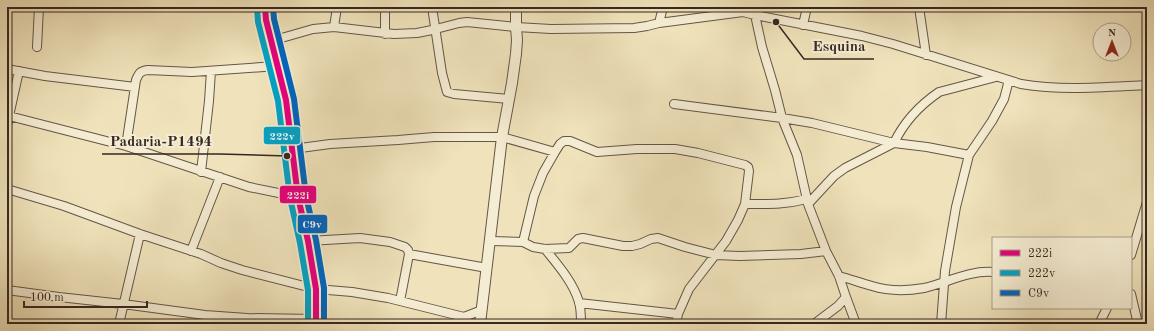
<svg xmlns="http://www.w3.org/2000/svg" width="1154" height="331" viewBox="0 0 1154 331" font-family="'Old Standard TT',serif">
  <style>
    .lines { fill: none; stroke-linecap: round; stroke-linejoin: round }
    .minor-casing { stroke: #645648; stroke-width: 10 }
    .tertiary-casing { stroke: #645648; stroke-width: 12 }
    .minor { stroke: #f5edd3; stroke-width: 8 }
    .tertiary { stroke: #f5edd3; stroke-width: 10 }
    .bus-1-casing { stroke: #f5edd3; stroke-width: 9 }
    .bus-2-casing { stroke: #f5edd3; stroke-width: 9 }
    .bus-3-casing { stroke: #f5edd3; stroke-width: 9 }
    .bus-1 { stroke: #e5007d; stroke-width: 6 }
    .bus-2 { stroke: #03a2c5; stroke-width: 6 }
    .bus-3 { stroke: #0065bd; stroke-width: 6 }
    .leader { fill: none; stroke: #362722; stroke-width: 1.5 }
    .callout-dot { fill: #362722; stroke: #f5edd3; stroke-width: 1.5 }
    .callout-label { font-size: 15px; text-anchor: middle; font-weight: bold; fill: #362722; stroke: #f5edd3; stroke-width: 4; stroke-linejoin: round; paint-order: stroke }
    .line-badge { stroke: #f5edd3; stroke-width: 1.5 }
    .badge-label { font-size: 11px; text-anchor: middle; font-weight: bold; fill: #fff }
  </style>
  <rect width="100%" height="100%" fill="#f0e3bb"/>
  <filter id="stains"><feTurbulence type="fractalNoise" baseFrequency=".005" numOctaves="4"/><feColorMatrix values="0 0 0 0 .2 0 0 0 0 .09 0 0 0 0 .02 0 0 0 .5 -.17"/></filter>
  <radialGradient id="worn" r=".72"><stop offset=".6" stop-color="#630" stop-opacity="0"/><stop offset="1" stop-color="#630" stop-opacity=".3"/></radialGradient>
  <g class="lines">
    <defs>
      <path id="minor" d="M432 7 442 73 447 92 454 94 509 99
        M919 7 926 55
        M755 15 762 47 775 90 782 118 797 155 808 204 826 251 839 276 846 297 856 324
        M659 23 663 7
        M803 25 807 7
        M334 27 337 7
        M385 34V7
        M271 41 313 29 334 27 394 34 417 33 432 30 459 23 467 22 516 27 551 29 634 28 647 26 659 23 743 12 755 15 862 36 893 44 1021 84C1062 91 1105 87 1147 85
        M37 47 39 7
        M7 69 45 76 135 87
        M674 104 782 118 812 123 894 143 927 147 969 155
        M9 116 126 146 249 187 298 197
        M7 125 19 71
        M126 146 136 80C139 73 140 71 148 70L192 72 277 66
        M293 149 330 144 398 140 434 137H502L555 152 560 144 564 141H570L597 152 637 149H675L698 153 745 165 748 167 749 171 745 204 738 220 726 241 689 289 678 314 676 324
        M201 172 209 101 211 71
        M7 189 64 206 140 234 201 254 221 263 242 270 316 289 352 292 388 298 464 317 482 310
        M745 204C768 204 783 205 807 199
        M808 204 834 176 845 168 894 143C904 122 920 105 939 92L996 77
        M308 241 360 238 390 242 405 247 408 250 409 254 400 301
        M490 241 523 242 533 247 545 249 569 248 578 239 583 238 623 246H632L640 244 651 239 658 238 685 247 716 255 739 256 801 254 826 251
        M523 242 534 196 543 173 555 152
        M545 249C558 265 573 282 579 302 581 309 581 317 581 324
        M191 251 220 177
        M409 254 487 268
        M1131 255 1147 202
        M839 276C850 279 861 283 872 286 888 291 907 291 924 288 946 283 970 270 993 272
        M7 290 59 297 123 304 205 315 247 318 316 319
        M1131 294 1138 324
        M579 303 678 314
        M119 324 140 234
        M814 324 838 306 846 297
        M941 324 945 271 956 207 969 155 992 121 1004 99 1009 80
        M1099 324 1107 308"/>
      <path id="tertiary" d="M265 7 266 20 286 100 298 197 308 241 316 289V324
        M480 324 502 137 512 83 516 54 517 40 516 27V7"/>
    </defs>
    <use href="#minor" class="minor-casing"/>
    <use href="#tertiary" class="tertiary-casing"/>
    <use href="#minor" class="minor"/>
    <use href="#tertiary" class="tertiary"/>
    <defs>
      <path id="bus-1" d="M265 7 266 20 286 100 298 197 308 241 316 289V324"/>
      <path id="bus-2" d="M257 8 258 22 278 101 290 198 300 243 308 290V324"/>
      <path id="bus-3" d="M273 7 274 19 294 99 306 196 316 240 324 288V324"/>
    </defs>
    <use href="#bus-1" class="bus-1-casing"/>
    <use href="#bus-2" class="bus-2-casing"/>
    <use href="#bus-3" class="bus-3-casing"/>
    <use href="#bus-1" class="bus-1"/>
    <use href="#bus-2" class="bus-2"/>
    <use href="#bus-3" class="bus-3"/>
  </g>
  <path class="leader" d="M776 22L804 59H874M287 156L220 154H102"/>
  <g class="callout-dot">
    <circle cx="776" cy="22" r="4"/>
    <circle cx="287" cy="156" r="4"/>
  </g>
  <g class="callout-label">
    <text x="839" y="51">Esquina</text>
    <text x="161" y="146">Padaria-P1494</text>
  </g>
  <g class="line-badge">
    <rect x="263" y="126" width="38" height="19" rx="4" fill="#03a2c5"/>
    <rect x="279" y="185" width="38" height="19" rx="4" fill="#e5007d"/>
    <rect x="297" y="214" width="31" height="20" rx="4" fill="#0065bd"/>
  </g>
  <g class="badge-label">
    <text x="282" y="140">222v</text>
    <text x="298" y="199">222i</text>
    <text x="312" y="228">C9v</text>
  </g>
  <rect width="1154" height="331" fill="none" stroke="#f0e3bb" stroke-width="24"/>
  <rect x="8" y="8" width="1138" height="315" fill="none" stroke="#362722" stroke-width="2"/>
  <rect x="12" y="12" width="1130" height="307" fill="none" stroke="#362722"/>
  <rect x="992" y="237" width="140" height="72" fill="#f5edd3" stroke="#a99e8c"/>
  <rect x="1000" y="250" width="20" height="6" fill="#e5007d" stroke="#a99e8c"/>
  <text x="1028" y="257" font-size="12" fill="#362722">222i</text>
  <rect x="1000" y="270" width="20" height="6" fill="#03a2c5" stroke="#a99e8c"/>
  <text x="1028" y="277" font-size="12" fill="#362722">222v</text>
  <rect x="1000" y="290" width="20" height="6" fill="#0065bd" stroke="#a99e8c"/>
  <text x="1028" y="297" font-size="12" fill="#362722">C9v</text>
  <g transform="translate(1112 42)"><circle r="19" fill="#f5edd3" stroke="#a99e8c"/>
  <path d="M0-3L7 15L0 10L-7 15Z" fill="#8f2418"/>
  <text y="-6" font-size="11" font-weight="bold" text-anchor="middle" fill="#362722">N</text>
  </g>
  <path d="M24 301v6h123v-6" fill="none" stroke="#362722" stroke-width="2"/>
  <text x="30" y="301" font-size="12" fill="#362722" stroke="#f5edd3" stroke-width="3" paint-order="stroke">100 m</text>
  <rect width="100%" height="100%" filter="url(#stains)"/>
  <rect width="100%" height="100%" fill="url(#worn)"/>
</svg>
